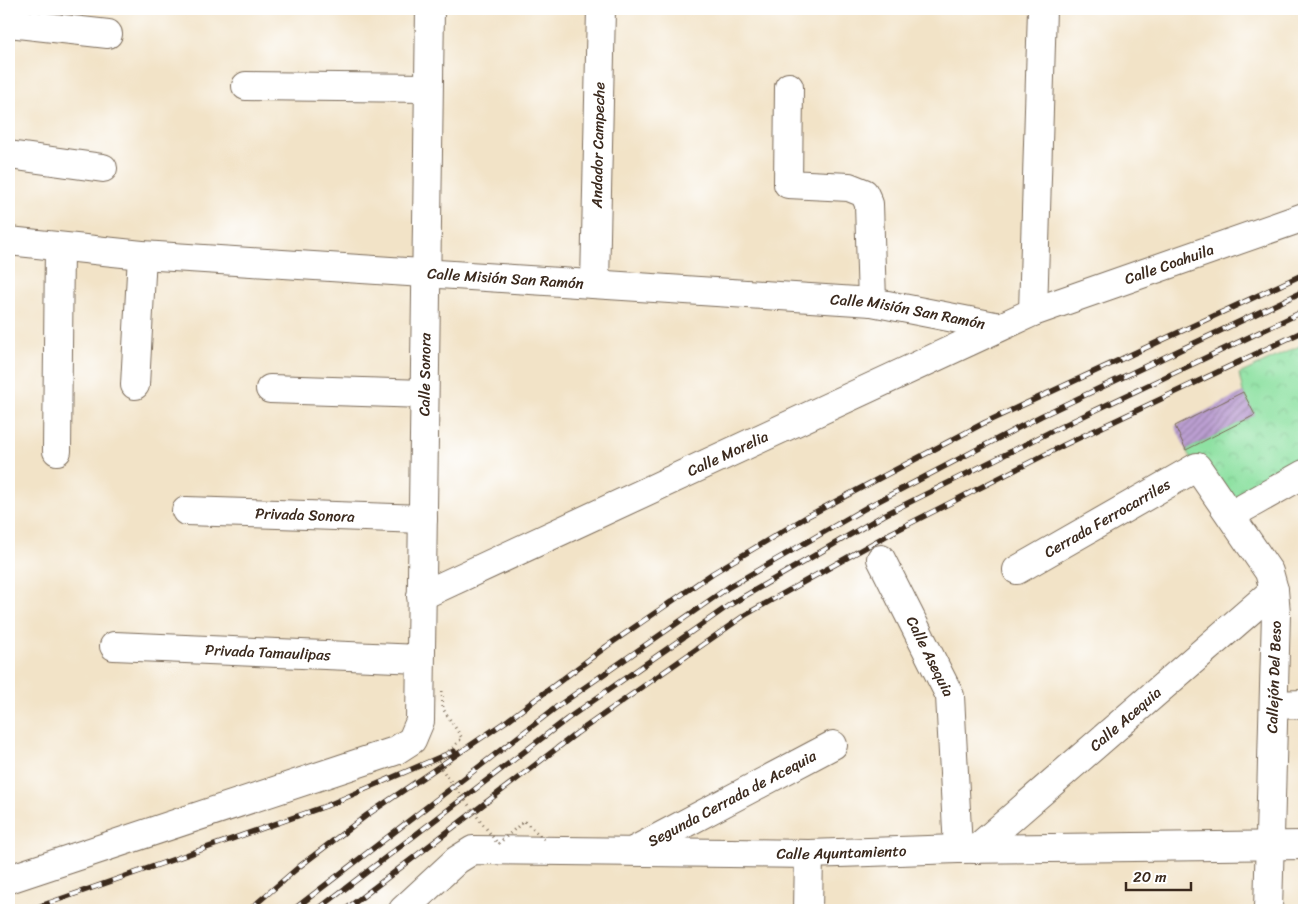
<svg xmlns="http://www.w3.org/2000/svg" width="1313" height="919" viewBox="0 0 1313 919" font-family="Sriracha,sans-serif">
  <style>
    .park { fill: url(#park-crowns); stroke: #648660 }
    .building { fill: url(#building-hatch) }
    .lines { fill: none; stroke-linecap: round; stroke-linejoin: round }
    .minor-casing { stroke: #7b6b59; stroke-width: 30 }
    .minor { stroke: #fff; stroke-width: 28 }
    .rail-casing { stroke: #3b2a1e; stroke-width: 5.5 }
    .rail { stroke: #fff; stroke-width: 4; stroke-dasharray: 11; stroke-linecap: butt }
    .path-bridge { stroke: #7b6b59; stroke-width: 3; stroke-dasharray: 1 4; stroke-linecap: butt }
    .labels { text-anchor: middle; stroke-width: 4; stroke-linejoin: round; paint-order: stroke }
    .street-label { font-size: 15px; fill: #3b2a1e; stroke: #fff }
  </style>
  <defs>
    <pattern id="park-crowns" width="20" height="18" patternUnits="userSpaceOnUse" patternTransform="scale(1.25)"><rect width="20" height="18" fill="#8ee1a2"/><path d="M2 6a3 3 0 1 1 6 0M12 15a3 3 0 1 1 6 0" fill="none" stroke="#7bc18b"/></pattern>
    <pattern id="building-hatch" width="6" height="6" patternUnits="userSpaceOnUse" patternTransform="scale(1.25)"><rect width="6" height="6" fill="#bb9fd1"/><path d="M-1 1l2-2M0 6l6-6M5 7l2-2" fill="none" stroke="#9982a9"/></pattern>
  </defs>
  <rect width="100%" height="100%" fill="#fff"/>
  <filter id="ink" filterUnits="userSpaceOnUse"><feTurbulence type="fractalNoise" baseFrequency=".02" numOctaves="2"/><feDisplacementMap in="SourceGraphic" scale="10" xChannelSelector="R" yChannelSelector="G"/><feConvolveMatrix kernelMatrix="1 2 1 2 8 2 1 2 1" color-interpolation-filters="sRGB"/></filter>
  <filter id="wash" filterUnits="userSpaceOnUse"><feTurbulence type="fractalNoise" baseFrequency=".0096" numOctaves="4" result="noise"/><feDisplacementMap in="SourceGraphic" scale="20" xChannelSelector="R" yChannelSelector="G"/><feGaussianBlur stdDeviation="1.12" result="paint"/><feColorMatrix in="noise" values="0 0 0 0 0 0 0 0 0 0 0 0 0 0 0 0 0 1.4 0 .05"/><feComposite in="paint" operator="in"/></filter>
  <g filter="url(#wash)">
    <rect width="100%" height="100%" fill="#f2e3c7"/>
    <path class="park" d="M1304 344V459L1226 503 1191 459 1186 450 1254 415 1243 392 1239 374Z"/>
    <g id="blocks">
      <path class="building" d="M1243 392 1255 415 1186 450 1175 426Z"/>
    </g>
  </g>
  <g filter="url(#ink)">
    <use href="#blocks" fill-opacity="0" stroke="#7b6b59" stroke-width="1"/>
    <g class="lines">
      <defs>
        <g id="minor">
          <path d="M9 23 108 34"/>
          <path d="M246 86 428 88"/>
          <path d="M789 87 788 184 849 187 864 193 869 204 872 302"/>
          <path d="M9 155 103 168"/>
          <path id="s1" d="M9 241 142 255 872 302 1000 327"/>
          <path id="s2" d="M595 283 601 9"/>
          <path d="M1033 312 1042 9"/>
          <path d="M135 385 142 255"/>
          <path d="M270 389 424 394"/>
          <path d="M57 451 59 247"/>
          <path id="s3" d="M186 511 423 519"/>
          <path d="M1231 515 1304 474"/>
          <path id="s4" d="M881 559 950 696 958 849"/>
          <path id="s5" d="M1017 570 1197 467 1269 572 1274 590 1276 613 1268 910"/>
          <path id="s6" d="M421 596 1033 312 1304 217"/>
          <path id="s7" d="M114 646 420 659"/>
          <path d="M1274 705 1304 704"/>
          <path id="s8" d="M976 849 1274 590"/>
          <path id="s9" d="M633 851 833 745"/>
          <path id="s10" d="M9 879 395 751 412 740 420 721 430 9"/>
          <path id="s11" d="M403 910 457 860 473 850 809 854 958 849 1304 845"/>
          <path d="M808 910 809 854"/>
        </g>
      </defs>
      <use href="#minor" class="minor-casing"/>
      <use href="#minor" class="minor"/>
      <defs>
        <path id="rail" d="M29 910 326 806 454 751
          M249 910 300 866 367 815 508 720 607 646 713 573 808 516 984 423 1304 274
          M293 910 558 706 729 587 869 506 1041 416 1304 291
          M317 910 567 719 731 604 884 515 1056 429 1304 311
          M345 910 577 733 745 615 891 533 1064 445 1304 331"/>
      </defs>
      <use href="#rail" class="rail-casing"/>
      <use href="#rail" class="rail"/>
      <path class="path-bridge" d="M442 691 443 709 462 738 437 763 498 844 524 821 545 840"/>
    </g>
  </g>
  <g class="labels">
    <g class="street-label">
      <text dy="5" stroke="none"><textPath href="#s2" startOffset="138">Andador Campeche</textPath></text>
      <text dy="5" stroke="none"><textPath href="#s6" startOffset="819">Calle Coahuila</textPath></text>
      <text dy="5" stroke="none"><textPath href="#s1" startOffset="498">Calle Misión San Ramón</textPath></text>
      <text dy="5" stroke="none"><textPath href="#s1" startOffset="902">Calle Misión San Ramón</textPath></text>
      <text dy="5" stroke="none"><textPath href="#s10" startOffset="794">Calle Sonora</textPath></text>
      <text dy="5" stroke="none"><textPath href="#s6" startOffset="338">Calle Morelia</textPath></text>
      <text dy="5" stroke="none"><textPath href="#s3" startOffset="119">Privada Sonora</textPath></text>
      <text dy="5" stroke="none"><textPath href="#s5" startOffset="104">Cerrada Ferrocarriles</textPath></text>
      <text dy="5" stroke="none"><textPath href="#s7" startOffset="154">Privada Tamaulipas</textPath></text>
      <text dy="5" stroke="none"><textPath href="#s4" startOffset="109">Calle Asequia</textPath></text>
      <text transform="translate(1274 677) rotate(-88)" y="5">Callejón Del Beso</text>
      <text dy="5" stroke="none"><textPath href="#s8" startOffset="198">Calle Acequia</textPath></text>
      <text dy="5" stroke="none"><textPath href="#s9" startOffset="112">Segunda Cerrada de Acequia</textPath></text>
      <text dy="5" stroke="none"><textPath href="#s11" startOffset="461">Calle Ayuntamiento</textPath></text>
    </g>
  </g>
  <rect width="1313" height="919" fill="none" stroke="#fff" stroke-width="30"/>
  <path d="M1126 882v8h65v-8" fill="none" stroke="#3b2a1e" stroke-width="2.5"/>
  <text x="1133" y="882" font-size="15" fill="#3b2a1e" stroke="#ffffff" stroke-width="4" paint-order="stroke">20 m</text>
</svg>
